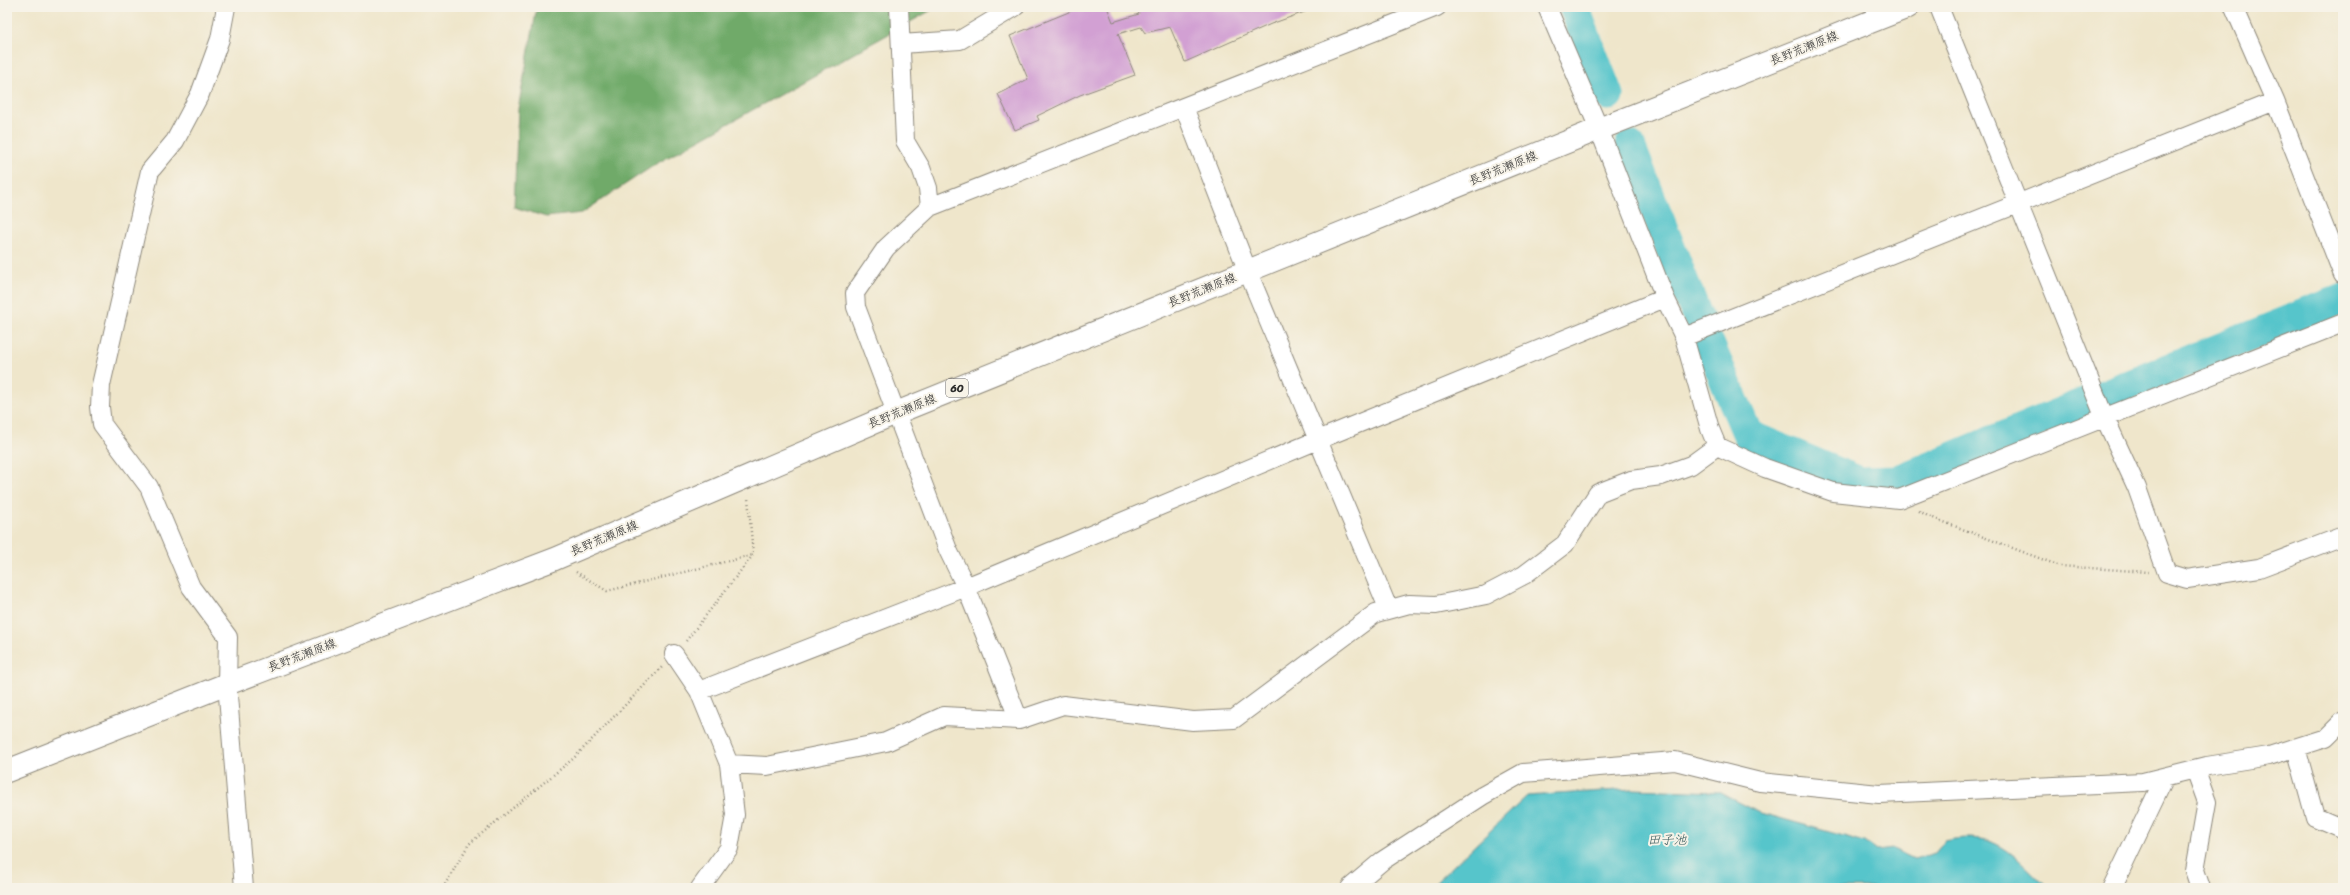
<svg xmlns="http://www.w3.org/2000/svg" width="2350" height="895" viewBox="0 0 2350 895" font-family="Sriracha,'Klee One',sans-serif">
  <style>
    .forest { fill: #6faa69; stroke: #4d6a4a }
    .water { fill: #57c5cb; stroke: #41787b }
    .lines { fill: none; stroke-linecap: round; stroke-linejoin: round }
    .river { stroke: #57c5cb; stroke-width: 31 }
    .building { fill: #d2a0d3 }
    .street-casing { stroke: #8d887b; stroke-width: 20 }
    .primary-casing { stroke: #8d887b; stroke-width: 24 }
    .path { stroke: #8d887b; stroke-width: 2.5; stroke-dasharray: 1 3; stroke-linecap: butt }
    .street { stroke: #fff; stroke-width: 18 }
    .primary { stroke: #fff; stroke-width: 22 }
    .labels { text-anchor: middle; stroke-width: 4; stroke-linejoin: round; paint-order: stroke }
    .shield { fill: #f7f3e8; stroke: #686764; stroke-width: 1 }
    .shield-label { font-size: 11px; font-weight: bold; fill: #2b2b2b }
    .street-label { font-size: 12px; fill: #2b2b2b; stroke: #f7f3e8 }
    .water-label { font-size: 13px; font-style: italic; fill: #38595b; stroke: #f7f3e8 }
  </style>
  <rect width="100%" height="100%" fill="#f7f3e8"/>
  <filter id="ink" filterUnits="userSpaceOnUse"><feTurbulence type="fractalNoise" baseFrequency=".025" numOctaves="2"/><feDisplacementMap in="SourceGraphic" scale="8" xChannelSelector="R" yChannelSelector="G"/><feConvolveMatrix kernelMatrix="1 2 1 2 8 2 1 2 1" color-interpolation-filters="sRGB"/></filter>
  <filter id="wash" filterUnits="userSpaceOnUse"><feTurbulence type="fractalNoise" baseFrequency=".012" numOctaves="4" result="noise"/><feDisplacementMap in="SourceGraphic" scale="16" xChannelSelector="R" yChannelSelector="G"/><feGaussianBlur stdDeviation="0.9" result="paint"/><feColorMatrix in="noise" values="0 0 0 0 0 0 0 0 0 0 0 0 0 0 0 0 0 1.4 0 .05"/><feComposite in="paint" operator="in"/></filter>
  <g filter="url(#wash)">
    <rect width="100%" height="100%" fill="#efe6cb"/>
    <path class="forest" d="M537 7H937L656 164 582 213 546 217 514 207 518 109Z"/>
    <path class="water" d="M1633 789 1719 792 1758 812 1865 842 1877 851 1893 849 1914 859 1935 853 1945 841C1997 829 2013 855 2048 888H1430L1527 796Z"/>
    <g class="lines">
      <path class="river" d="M1574 7 1608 95
        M1630 146 1696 313 1748 435 1860 482 1896 481 2086 402 2343 299"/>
    </g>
    <g id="blocks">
      <path class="building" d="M1081 7H1107L1113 22 1139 14 1136 7H1312L1313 9 1271 24 1185 62 1170 27 1145 33 1141 27 1118 34 1135 75 1080 95 1037 116 1039 120 1015 130 998 94 1028 79 1010 36Z"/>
    </g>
  </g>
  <g filter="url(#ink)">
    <use href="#blocks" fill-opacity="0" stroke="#8d887b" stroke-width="1"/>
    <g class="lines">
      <defs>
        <path id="street" d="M226 7 220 39 200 94 175 141 150 171 101 385 100 407 102 424 149 487 191 587 228 637 227 684 244 888
          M899 7 905 141 921 168 928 188 930 207 886 248 855 293 856 307 948 550 966 587 1019 720
          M1547 7 1599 129 1665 298 1684 337 1710 429 1717 446 1765 468 1833 492 1899 499 2343 323
          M1939 7 2104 416 2137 488 2167 573 2187 579 2259 568 2343 536
          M2234 7 2275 101 2343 275
          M901 44 960 40 1015 7
          M1184 107 1248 272 1388 608
          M930 207 1437 7
          M1684 337 2275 101
          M674 654 699 691
          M2296 748 2315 817 2343 829
          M729 764 767 766 886 742 944 716 1019 720 1063 705 1193 721 1234 719 1376 613 1409 604 1436 605 1486 595 1524 575 1565 544 1598 493 1631 480 1661 476 1691 465 1717 446
          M2195 769 2207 802 2195 870 2201 888
          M700 888 729 848 735 815 729 764 699 691 966 587 1318 440 1665 298
          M1350 888 1382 861 1482 796 1523 773 1675 761 1760 782 1879 794 2143 782 2207 766 2269 756 2326 738 2343 721
          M2112 888 2165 777"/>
        <path id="primary" d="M7 771 227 684 555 559 896 413 1599 129 1908 7"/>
      </defs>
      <use href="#street" class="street-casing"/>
      <use href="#primary" class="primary-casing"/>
      <path class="path" d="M1919 511 1928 516 2060 566 2149 572
        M576 572 607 591 753 555
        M686 641 753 555 748 498
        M443 888 469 844 574 758 662 667"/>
      <use href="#street" class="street"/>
      <use href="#primary" class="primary"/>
    </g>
  </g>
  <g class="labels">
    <rect class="shield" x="946" y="379" width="22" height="18" rx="3"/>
    <g class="shield-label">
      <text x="957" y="392">60</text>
    </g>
    <g class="street-label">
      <text transform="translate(1804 48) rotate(-22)" y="4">長野荒瀬原線</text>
      <text transform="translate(1503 168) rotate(-22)" y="4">長野荒瀬原線</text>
      <text transform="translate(1202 290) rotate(-22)" y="4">長野荒瀬原線</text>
      <text transform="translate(902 411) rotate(-22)" y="4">長野荒瀬原線</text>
      <text transform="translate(604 538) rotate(-23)" y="4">長野荒瀬原線</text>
      <text transform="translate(302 655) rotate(-21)" y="4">長野荒瀬原線</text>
    </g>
    <g class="water-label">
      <text x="1667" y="844">田子池</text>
    </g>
  </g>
  <rect width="2350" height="895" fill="none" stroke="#f7f3e8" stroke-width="24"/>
</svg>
